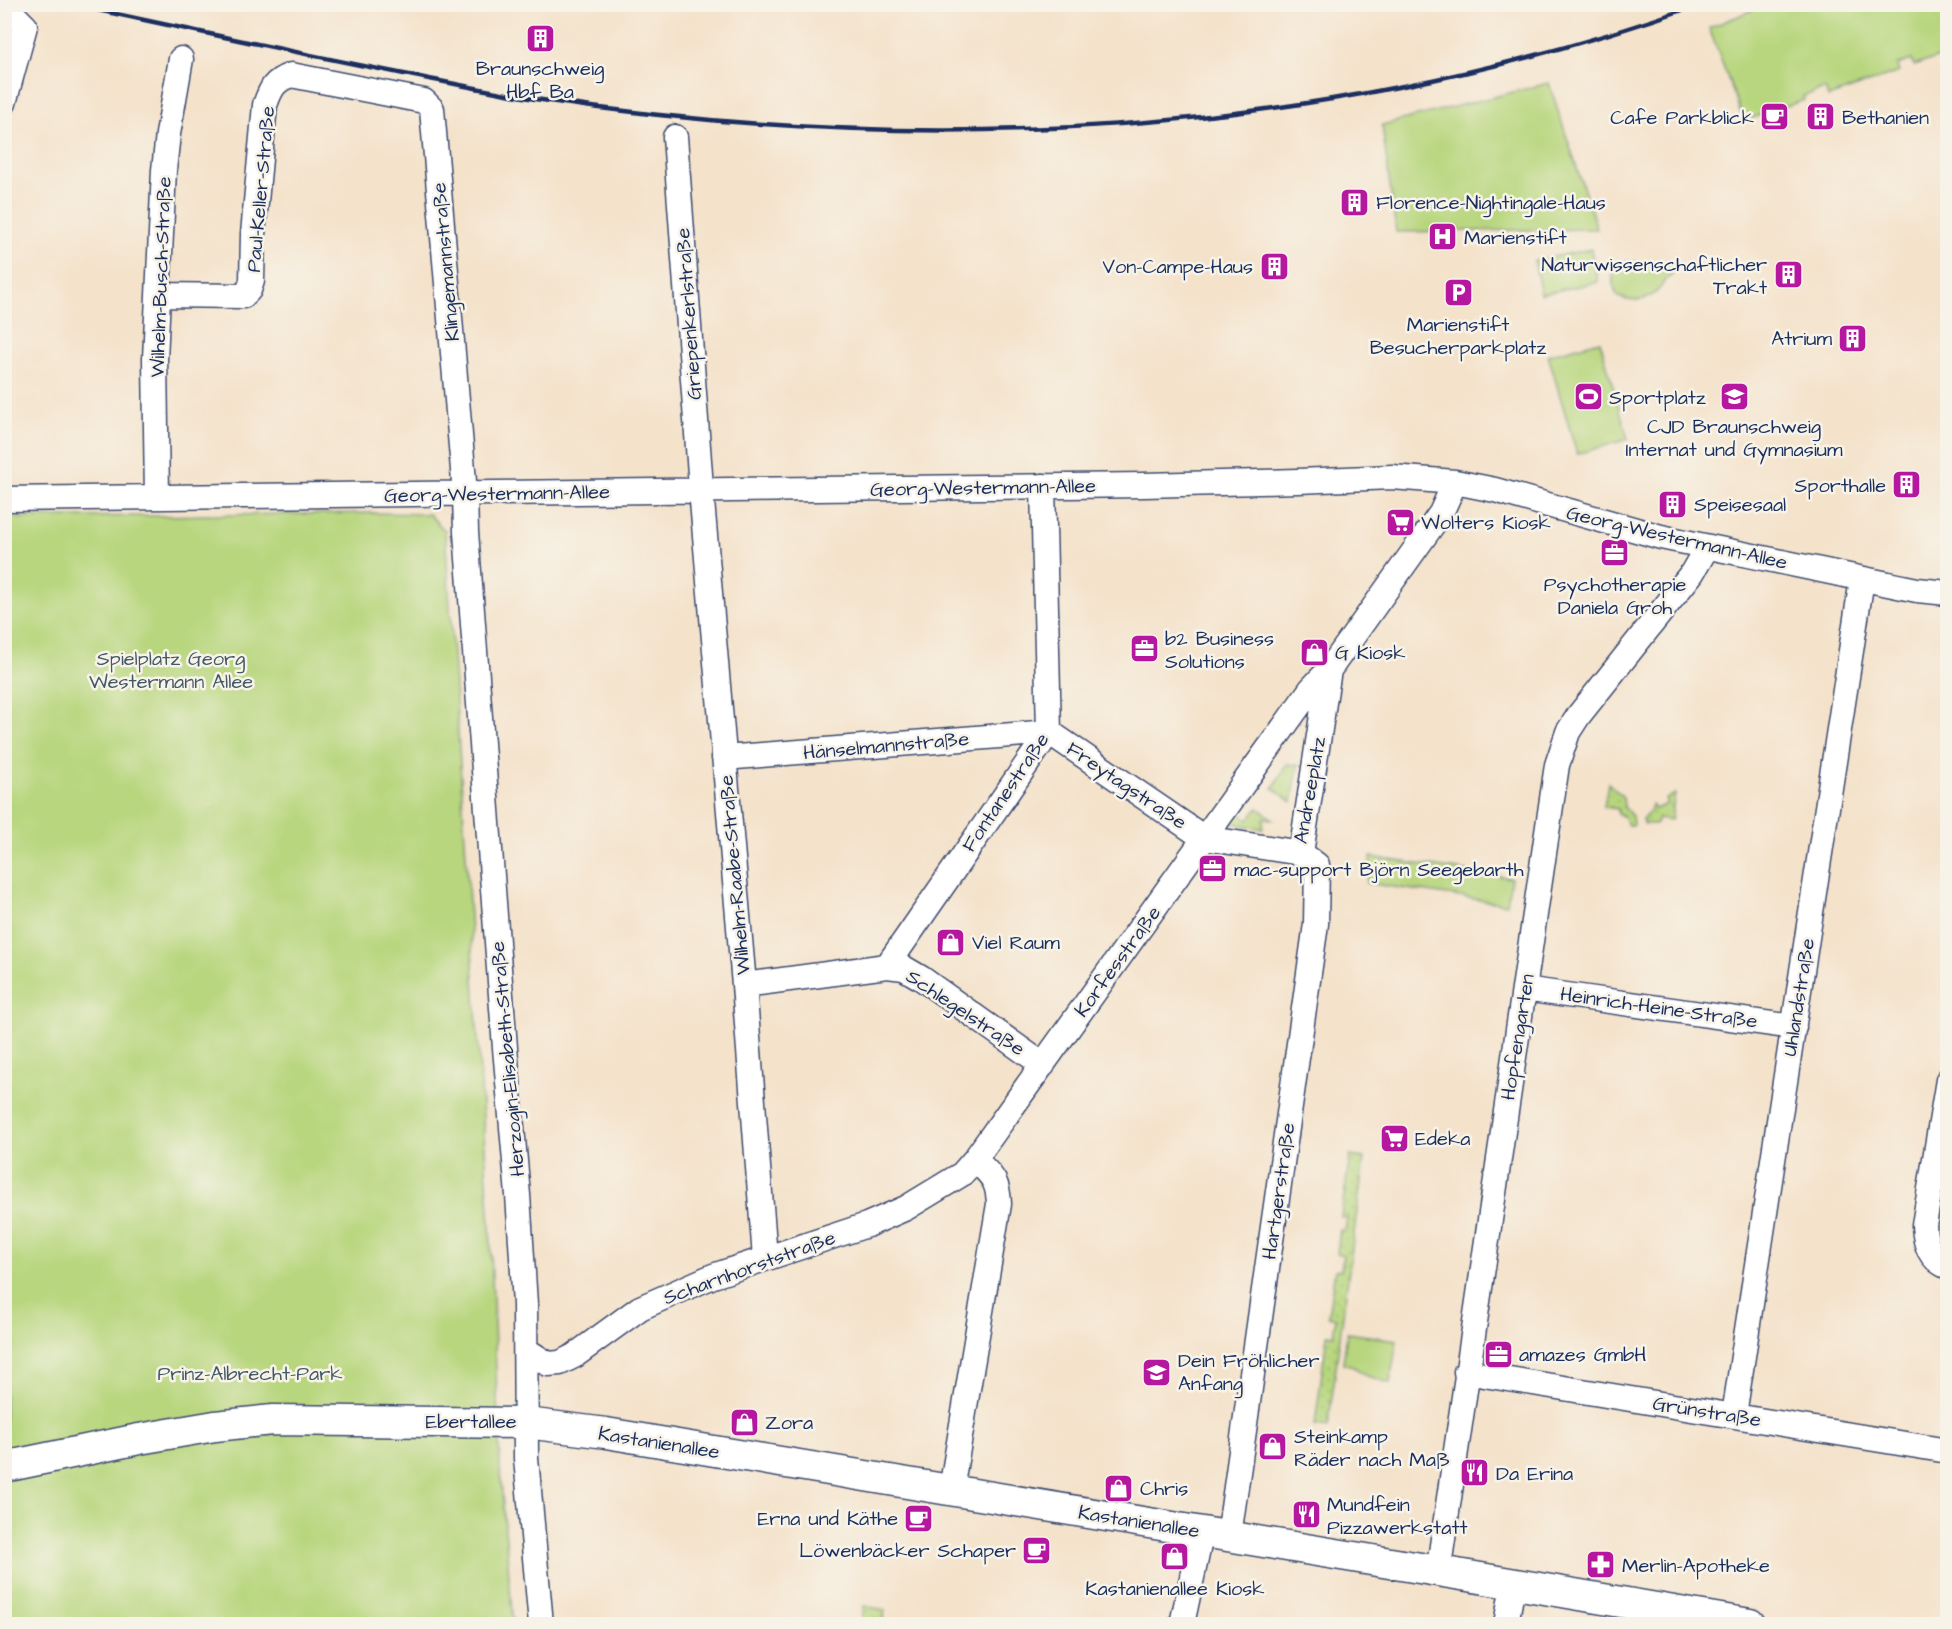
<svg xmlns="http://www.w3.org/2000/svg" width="1952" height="1629" viewBox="0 0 1952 1629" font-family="'Architects Daughter',sans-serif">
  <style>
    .grass { fill: url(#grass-dots); stroke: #69826e; stroke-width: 1.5 }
    .park { fill: #b7d67d; stroke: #69826e; stroke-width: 1.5 }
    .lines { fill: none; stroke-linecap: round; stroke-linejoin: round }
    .minor-casing { stroke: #3c4a6e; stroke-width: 27 }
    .major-casing { stroke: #3c4a6e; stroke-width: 33 }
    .minor { stroke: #fff; stroke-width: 24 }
    .major { stroke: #fff; stroke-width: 30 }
    .rail { stroke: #1b2f5e; stroke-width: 4.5 }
    .labels { text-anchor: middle; stroke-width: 5; stroke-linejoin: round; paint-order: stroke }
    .poi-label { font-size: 20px; fill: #1b2f5e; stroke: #f7f3e8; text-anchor: start }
    .street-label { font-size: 20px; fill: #1b2f5e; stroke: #f7f3e8 }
    .park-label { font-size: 20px; fill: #425966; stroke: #f7f3e8 }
  </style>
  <defs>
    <pattern id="grass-dots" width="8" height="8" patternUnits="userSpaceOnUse" patternTransform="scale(1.5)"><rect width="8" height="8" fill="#b7d67d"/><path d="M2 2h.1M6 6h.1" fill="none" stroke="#9db86e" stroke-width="1.8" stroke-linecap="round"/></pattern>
  </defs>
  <rect width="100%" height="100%" fill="#f7f3e8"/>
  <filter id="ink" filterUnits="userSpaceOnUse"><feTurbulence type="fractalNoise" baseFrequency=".0167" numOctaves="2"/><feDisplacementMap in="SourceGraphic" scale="12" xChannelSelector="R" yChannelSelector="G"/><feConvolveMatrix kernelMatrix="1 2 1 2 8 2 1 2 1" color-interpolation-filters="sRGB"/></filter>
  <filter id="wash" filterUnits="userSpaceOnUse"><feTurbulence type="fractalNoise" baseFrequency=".008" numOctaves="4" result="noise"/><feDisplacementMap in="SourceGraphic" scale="24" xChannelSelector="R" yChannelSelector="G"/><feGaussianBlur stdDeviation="1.35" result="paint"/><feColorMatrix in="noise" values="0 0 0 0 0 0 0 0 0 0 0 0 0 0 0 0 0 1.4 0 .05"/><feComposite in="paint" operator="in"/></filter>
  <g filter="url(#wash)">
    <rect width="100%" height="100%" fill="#f4e2ca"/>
    <path class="grass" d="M1608 783 1623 797 1624 807 1632 816 1633 825H1628L1623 816 1618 814V809L1604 807Z
      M1675 794 1671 820 1658 818 1656 824H1644L1642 820 1650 811 1652 805 1655 809 1667 804 1665 799Z
      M1350 1156 1364 1158 1328 1427 1315 1425 1327 1335H1333L1336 1318 1328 1316 1335 1270 1341 1271 1343 1255 1337 1253 1340 1230 1345 1231 1347 1218 1341 1217Z
      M864 1606 885 1610 882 1624H861Z"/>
    <path class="park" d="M1765 5H1947V54L1914 66 1912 60 1897 65 1899 72 1828 97 1825 89 1803 96 1804 100 1744 121 1709 28Z
      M1549 83 1597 229 1396 232 1382 125Z
      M1591 249 1598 282 1541 294 1534 261Z
      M1626 262 1671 263 1676 270C1673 274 1669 276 1665 280 1663 282 1663 286 1660 288 1649 301 1632 304 1617 296L1613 283 1612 270Z
      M1600 341 1628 439 1577 454 1548 355Z
      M372 513 429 514 445 531 490 1227 500 1468 513 1624H5L4 518Z
      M1287 764 1298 765 1292 802 1273 788Z
      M1231 807 1248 820 1258 808 1273 819 1264 818 1263 829 1223 821Z
      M1371 857 1511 878 1507 904 1367 883Z
      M1947 1074V1267L1924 1234Z
      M1347 1333 1397 1340 1390 1383 1367 1376 1351 1365 1343 1363Z"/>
  </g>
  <g filter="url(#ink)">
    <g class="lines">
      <defs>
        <path id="minor" d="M4 14 16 17 25 26 4 103
          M675 137 702 501 744 985 765 1258
          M159 295 243 296 249 290 252 281 253 234 265 105C271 88 274 81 291 75L424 101 432 109 465 493 466 532 505 1048 518 1195 525 1304 526 1458 541 1624
          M157 497 155 359 164 170 168 134 181 59
          M4 499 1144 485 1298 481 1392 477 1455 482 1495 490 1661 537 1917 590 1948 593
          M1049 732 1204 838 1301 853 1317 865 1316 924 1229 1536
          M724 758 1049 732
          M1301 853 1329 670
          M887 966 1049 732 1043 486
          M744 985 887 966 904 968 921 978 1043 1065
          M1524 989 1794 1027
          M1948 1080 1924 1225C1925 1244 1929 1259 1948 1267
          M526 1350 548 1364 560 1363 574 1356 640 1308 713 1276 867 1225 906 1208 962 1174 975 1159 1311 689 1329 670 1344 649 1441 513 1455 482
          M1466 1372 1948 1451
          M1734 1415 1862 579
          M951 1490 999 1204C998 1179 991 1176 975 1159
          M1438 1573 1557 765 1568 732 1579 715 1692 573 1707 547
          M1182 1624 1202 1531
          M1506 1624 1513 1585"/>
        <path id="major" d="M4 1467 139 1439 215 1426 273 1420 526 1423 606 1433C987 1497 1369 1558 1750 1624"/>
      </defs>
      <use href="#minor" class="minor-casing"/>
      <use href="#major" class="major-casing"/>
      <use href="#minor" class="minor"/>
      <use href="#major" class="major"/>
      <path class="rail" d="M70 4C181 28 292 52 404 74 447 82 491 92 535 99 926 158 1325 138 1700 4"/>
    </g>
  </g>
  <defs>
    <symbol id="building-square" viewBox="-11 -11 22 22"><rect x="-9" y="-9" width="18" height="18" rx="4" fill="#b5179e" stroke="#f7f3e8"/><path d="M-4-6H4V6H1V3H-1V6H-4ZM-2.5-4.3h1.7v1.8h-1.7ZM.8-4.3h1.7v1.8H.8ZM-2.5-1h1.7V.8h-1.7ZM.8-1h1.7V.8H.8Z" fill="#fff"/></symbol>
    <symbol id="cafe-square" viewBox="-11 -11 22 22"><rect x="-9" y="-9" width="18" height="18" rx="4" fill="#b5179e" stroke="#f7f3e8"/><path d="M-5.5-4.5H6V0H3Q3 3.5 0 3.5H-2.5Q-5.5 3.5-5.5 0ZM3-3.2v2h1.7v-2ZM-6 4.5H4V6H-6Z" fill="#fff"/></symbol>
    <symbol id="hospital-square" viewBox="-11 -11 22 22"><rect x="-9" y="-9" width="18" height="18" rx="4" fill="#b5179e" stroke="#f7f3e8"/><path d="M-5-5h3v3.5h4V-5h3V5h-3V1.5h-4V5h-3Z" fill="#fff"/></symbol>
    <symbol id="parking-square" viewBox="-11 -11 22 22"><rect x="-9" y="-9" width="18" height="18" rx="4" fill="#b5179e" stroke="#f7f3e8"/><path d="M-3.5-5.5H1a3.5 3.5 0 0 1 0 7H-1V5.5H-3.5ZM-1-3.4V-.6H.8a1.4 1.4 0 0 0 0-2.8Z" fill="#fff"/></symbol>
    <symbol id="school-square" viewBox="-11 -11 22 22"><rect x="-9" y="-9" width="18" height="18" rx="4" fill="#b5179e" stroke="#f7f3e8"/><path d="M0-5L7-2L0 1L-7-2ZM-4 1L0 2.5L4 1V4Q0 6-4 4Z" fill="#fff"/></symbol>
    <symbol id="stadium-square" viewBox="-11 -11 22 22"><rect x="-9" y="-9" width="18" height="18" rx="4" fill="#b5179e" stroke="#f7f3e8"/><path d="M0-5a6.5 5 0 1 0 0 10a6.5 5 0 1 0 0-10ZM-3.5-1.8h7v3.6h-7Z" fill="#fff"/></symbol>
    <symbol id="supermarket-square" viewBox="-11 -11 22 22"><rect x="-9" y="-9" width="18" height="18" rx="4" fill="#b5179e" stroke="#f7f3e8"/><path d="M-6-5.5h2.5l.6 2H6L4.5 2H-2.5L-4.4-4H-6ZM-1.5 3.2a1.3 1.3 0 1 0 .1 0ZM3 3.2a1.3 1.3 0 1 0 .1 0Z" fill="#fff"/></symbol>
    <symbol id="office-square" viewBox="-11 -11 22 22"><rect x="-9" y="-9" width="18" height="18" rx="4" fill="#b5179e" stroke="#f7f3e8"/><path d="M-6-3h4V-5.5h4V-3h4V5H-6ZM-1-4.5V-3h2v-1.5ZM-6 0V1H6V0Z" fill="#fff"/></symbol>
    <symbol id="shop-square" viewBox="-11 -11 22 22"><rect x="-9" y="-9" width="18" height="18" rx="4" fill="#b5179e" stroke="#f7f3e8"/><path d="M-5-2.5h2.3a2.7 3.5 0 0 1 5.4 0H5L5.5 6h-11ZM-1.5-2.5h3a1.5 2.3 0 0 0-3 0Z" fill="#fff"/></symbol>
    <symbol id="restaurant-square" viewBox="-11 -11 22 22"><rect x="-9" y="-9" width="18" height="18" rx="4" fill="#b5179e" stroke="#f7f3e8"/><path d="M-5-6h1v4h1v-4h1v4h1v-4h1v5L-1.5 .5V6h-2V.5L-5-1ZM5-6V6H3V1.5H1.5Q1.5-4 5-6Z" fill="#fff"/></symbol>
    <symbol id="pharmacy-square" viewBox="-11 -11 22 22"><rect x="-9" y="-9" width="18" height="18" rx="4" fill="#b5179e" stroke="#f7f3e8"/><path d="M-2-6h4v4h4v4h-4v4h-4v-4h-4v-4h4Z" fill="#fff"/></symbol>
  </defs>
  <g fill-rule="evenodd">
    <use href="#building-square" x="524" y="22" width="33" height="33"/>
    <use href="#cafe-square" x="1758" y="100" width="33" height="33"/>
    <use href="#building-square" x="1804" y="100" width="33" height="33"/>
    <use href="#building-square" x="1338" y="186" width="33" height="33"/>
    <use href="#hospital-square" x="1426" y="220" width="33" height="33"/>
    <use href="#building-square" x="1258" y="250" width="33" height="33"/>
    <use href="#building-square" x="1772" y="258" width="33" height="33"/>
    <use href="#parking-square" x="1442" y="276" width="33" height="33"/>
    <use href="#building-square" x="1836" y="322" width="33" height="33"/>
    <use href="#school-square" x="1718" y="380" width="33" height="33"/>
    <use href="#stadium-square" x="1572" y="380" width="33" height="33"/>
    <use href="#building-square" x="1890" y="468" width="33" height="33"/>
    <use href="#building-square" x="1656" y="488" width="33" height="33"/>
    <use href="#supermarket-square" x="1384" y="506" width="33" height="33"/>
    <use href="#office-square" x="1598" y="536" width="33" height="33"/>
    <use href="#office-square" x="1128" y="632" width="33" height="33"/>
    <use href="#shop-square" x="1298" y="636" width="33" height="33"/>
    <use href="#office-square" x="1196" y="852" width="33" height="33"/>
    <use href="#shop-square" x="934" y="926" width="33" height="33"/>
    <use href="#supermarket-square" x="1378" y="1122" width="33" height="33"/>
    <use href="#office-square" x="1482" y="1338" width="33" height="33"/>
    <use href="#school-square" x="1140" y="1356" width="33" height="33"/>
    <use href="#shop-square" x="728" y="1406" width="33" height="33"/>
    <use href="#shop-square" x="1256" y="1430" width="33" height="33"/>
    <use href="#restaurant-square" x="1458" y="1456" width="33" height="33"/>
    <use href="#shop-square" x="1102" y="1472" width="33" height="33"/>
    <use href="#restaurant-square" x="1290" y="1498" width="33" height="33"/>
    <use href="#cafe-square" x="902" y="1502" width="33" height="33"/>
    <use href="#cafe-square" x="1020" y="1534" width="33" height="33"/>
    <use href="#shop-square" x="1158" y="1540" width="33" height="33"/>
    <use href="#pharmacy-square" x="1584" y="1548" width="33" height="33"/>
  </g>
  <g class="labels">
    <g class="poi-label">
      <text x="540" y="75" text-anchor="middle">Braunschweig<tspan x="540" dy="23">Hbf Ba</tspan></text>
      <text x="1754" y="124" text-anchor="end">Cafe Parkblick</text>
      <text x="1842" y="124">Bethanien</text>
      <text x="1376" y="209">Florence-Nightingale-Haus</text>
      <text x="1464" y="244">Marienstift</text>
      <text x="1767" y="271" text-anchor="end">Naturwissenschaftlicher<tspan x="1767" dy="23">Trakt</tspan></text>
      <text x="1253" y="273" text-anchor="end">Von-Campe-Haus</text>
      <text x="1458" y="331" text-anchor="middle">Marienstift<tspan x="1458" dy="23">Besucherparkplatz</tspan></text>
      <text x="1832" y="345" text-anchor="end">Atrium</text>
      <text x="1609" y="404">Sportplatz</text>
      <text x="1734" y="433" text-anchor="middle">CJD Braunschweig<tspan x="1734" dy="23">Internat und Gymnasium</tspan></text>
      <text x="1886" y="492" text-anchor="end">Sporthalle</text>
      <text x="1694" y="511">Speisesaal</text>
      <text x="1421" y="529">Wolters Kiosk</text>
      <text x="1615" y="591" text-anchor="middle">Psychotherapie<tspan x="1615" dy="23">Daniela Groh</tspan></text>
      <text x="1165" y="645">b2 Business<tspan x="1165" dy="23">Solutions</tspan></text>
      <text x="1335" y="659">G Kiosk</text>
      <text x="1234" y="876">mac-support Björn Seegebarth</text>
      <text x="972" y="949">Viel Raum</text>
      <text x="1415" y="1145">Edeka</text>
      <text x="1519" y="1361">amazes GmbH</text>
      <text x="1178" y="1367">Dein Fröhlicher<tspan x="1178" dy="23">Anfang</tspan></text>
      <text x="765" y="1429">Zora</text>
      <text x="1294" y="1443">Steinkamp<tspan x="1294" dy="23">Räder nach Maß</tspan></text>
      <text x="1496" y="1480">Da Erina</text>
      <text x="1140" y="1495">Chris</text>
      <text x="1327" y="1511">Mundfein<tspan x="1327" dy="23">Pizzawerkstatt</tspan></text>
      <text x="898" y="1525" text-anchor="end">Erna und Käthe</text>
      <text x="1016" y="1557" text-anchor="end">Löwenbäcker Schaper</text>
      <text x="1622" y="1572">Merlin-Apotheke</text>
      <text x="1175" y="1595" text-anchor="middle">Kastanienallee Kiosk</text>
    </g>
    <g class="street-label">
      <text transform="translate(260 189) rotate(-85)" y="7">Paul-Keller-Straße</text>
      <text transform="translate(445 262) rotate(-95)" y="7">Klingemannstraße</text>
      <text transform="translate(160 277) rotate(-88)" y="7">Wilhelm-Busch-Straße</text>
      <text transform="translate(688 314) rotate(-94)" y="7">Griepenkerlstraße</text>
      <text transform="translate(983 487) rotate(-1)" y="7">Georg-Westermann-Allee</text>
      <text transform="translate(497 493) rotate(-1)" y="7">Georg-Westermann-Allee</text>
      <text transform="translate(1677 537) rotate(13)" y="7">Georg-Westermann-Allee</text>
      <text transform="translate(886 745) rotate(-5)" y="7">Hänselmannstraße</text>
      <text transform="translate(1127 785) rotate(34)" y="7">Freytagstraße</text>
      <text transform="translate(1309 790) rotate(-80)" y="7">Andreeplatz</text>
      <text transform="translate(1005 792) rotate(-56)" y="7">Fontanestraße</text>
      <text transform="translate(734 875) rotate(-95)" y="7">Wilhelm-Raabe-Straße</text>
      <text transform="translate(1117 961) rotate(-54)" y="7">Korfesstraße</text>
      <text transform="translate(1798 997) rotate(-81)" y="7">Uhlandstraße</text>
      <text transform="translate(1659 1007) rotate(8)" y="7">Heinrich-Heine-Straße</text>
      <text transform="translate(966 1012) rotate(34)" y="7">Schlegelstraße</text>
      <text transform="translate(1517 1037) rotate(-81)" y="7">Hopfengarten</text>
      <text transform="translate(507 1059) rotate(-95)" y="7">Herzogin-Elisabeth-Straße</text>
      <text transform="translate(1278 1191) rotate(-82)" y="7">Hartgerstraße</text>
      <text transform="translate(749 1267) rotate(-20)" y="7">Scharnhorststraße</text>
      <text transform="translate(1707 1411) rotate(9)" y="7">Grünstraße</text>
      <text x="471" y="1428">Ebertallee</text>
      <text transform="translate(659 1442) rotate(9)" y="7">Kastanienallee</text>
      <text transform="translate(1139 1521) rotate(9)" y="7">Kastanienallee</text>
    </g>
    <g class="park-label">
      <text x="171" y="665">Spielplatz Georg<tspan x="171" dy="23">Westermann Allee</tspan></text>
      <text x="250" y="1380">Prinz-Albrecht-Park</text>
    </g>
  </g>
  <rect width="1952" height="1629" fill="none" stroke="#f7f3e8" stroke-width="24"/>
</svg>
